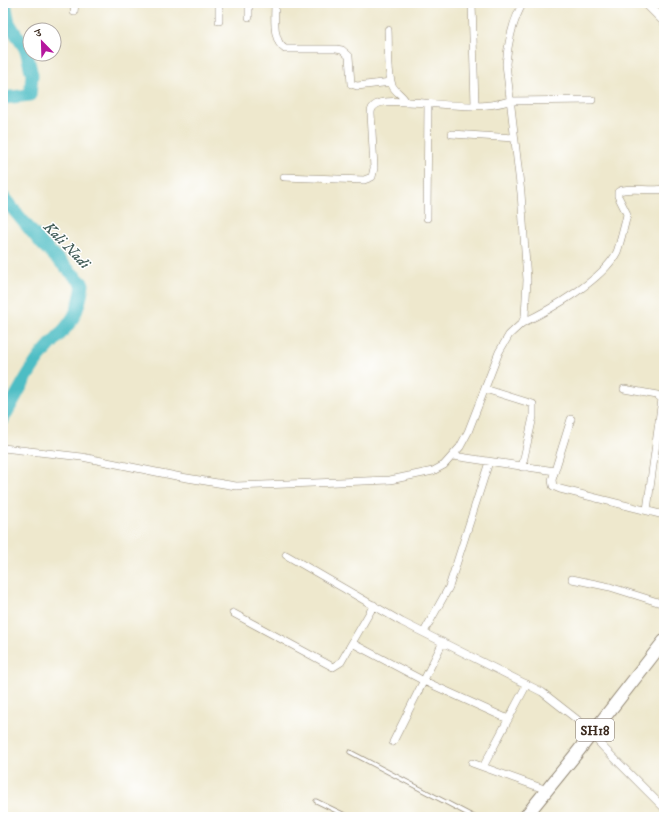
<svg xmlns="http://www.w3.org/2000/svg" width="667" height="820" viewBox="0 0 667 820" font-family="'IM FELL DW Pica','Noto Serif Devanagari',serif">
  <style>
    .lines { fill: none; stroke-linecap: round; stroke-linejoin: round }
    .river { stroke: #4ebdc4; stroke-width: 13 }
    .service-casing { stroke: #948976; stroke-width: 5 }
    .minor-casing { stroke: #948976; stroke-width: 8 }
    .tertiary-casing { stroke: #948976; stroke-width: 10 }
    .primary-casing { stroke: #948976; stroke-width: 14 }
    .service { stroke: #fff; stroke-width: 3.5 }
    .minor { stroke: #fff; stroke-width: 7 }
    .tertiary { stroke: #fff; stroke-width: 9 }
    .primary { stroke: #fff; stroke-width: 12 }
    .labels { text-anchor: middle; stroke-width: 3; stroke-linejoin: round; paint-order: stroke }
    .shield { fill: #fff; stroke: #766a62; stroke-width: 1 }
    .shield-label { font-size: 13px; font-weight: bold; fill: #3b2a1e }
    .water-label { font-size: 15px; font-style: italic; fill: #425d58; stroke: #fff }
  </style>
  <rect width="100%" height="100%" fill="#fff"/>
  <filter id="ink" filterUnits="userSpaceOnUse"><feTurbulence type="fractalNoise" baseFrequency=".025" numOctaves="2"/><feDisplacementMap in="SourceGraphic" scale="8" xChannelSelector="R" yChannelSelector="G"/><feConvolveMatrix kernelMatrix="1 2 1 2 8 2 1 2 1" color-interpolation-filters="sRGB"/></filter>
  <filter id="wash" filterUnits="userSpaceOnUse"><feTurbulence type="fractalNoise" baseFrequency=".012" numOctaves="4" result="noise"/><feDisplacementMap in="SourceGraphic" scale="16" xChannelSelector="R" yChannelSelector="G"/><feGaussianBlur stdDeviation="0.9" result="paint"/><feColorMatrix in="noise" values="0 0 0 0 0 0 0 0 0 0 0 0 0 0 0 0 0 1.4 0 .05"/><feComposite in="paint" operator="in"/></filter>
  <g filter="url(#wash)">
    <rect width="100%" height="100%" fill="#eee8cd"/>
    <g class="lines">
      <path class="river" d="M3 98 30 95 32 75 26 50 9 23 5 3
        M3 197 42 244 83 284C78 325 62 329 39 358 25 377 15 399 3 419"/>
    </g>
  </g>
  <g filter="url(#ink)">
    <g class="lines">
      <defs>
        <path id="service" d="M350 752 474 817
          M316 801 349 817"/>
        <path id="minor" d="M275 3C275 17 272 41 285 49H336L342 50 349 56 351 84 357 86 391 82
          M472 3 475 105
          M74 12 75 3
          M249 17V3
          M219 21V3
          M388 30C389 46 387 71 392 85 395 92 403 95 406 102
          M452 134 514 138
          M284 177 364 180 372 177 374 168 371 113C371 109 373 106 377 104 385 100 399 102 408 102 440 103 478 111 509 101L592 100
          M427 218 428 103
          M522 323C550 310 603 280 617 252 619 247 626 220 627 214L618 196V192C627 186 651 192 664 189
          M485 389 533 404V417L522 467
          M624 389 657 395 662 399 647 510
          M571 419 552 480 553 486 560 489 664 515
          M3 448 82 457 181 477 236 486 390 480 433 471 444 465 460 447 468 432 499 352 509 335 522 323 525 316 527 280 521 193 506 64C508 42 512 22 523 3
          M453 456 555 471
          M286 555 402 622 542 692 579 721 605 749 664 808
          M572 579 610 587 664 604
          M233 613 333 667 341 662 374 605
          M424 632 449 587 489 462
          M352 643 424 681 508 719
          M393 742 443 642
          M472 763 547 790
          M483 767 527 684"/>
        <path id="tertiary" d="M646 3 664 21"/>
        <path id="primary" d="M525 817 576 754 664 641"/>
      </defs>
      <use href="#service" class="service-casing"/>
      <use href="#minor" class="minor-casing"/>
      <use href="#tertiary" class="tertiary-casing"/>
      <use href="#primary" class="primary-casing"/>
      <use href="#service" class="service"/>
      <use href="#minor" class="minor"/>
      <use href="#tertiary" class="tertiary"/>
      <use href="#primary" class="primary"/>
    </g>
  </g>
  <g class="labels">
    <rect class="shield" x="576" y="719" width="38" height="22" rx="3"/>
    <g class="shield-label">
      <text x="595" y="735">SH18</text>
    </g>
    <g class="water-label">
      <text transform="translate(67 245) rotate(46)" y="5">Kali Nadi</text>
    </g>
  </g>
  <rect width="667" height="820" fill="none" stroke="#fff" stroke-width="16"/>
  <g transform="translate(42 42) rotate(337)"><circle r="19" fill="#ffffff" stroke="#b1aaa5"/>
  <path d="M0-3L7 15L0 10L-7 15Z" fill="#b5179e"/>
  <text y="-6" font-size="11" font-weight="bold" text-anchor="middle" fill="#3b2a1e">उ</text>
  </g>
</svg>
